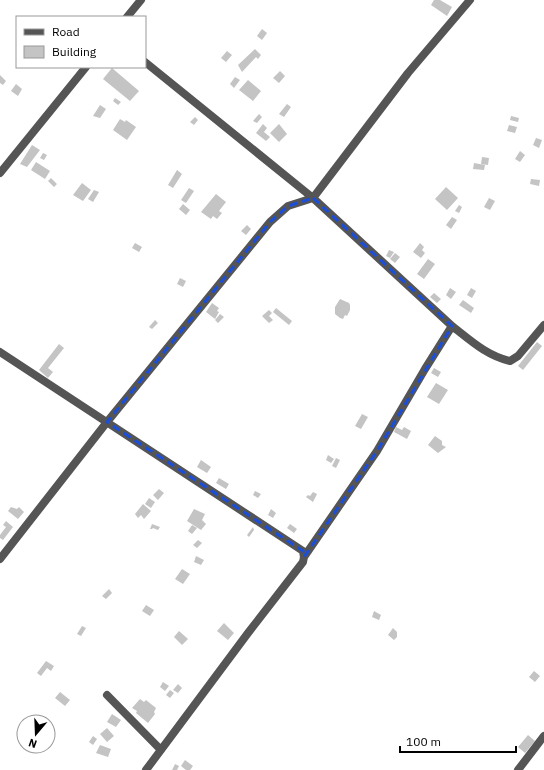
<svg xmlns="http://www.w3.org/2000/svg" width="544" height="770" viewBox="0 0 544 770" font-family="'IBM Plex Sans',sans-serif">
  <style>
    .building { fill: #c4c4c4 }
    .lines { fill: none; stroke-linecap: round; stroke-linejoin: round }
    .street { stroke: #555; stroke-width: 8 }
    .marked { fill: none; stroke: #1d4ed8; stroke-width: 3; stroke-dasharray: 8 5; stroke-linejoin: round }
  </style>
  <rect width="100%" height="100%" fill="#fff"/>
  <path class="building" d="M434 0H440L452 7 447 16 431 5Z
    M262 29 267 33 262 40 257 36Z
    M255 49 261 55 258 59 256 57 242 72 238 65Z
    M227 51 232 55 226 62 221 58Z
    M112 68 139 91 130 101 103 79Z
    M280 71 285 76 279 83 273 78Z
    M0 75 6 81 3 85 0 83Z
    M235 77 240 80 234 88 230 84Z
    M248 80 261 91 253 101 239 90Z
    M16 84 22 89 18 96 11 91Z
    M115 98 121 102 118 105 113 101Z
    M287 104 291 107 284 117 279 114Z
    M100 105 106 109 100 118 93 116Z
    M259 114 262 117 257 123 253 121Z
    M511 116 519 118 518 122 510 120Z
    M195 117 198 120 194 125 190 122Z
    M120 119 125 122 126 120 136 127 127 140 113 130Z
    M263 124 267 128 264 132 270 137 266 141 256 133Z
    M279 124 287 134 279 142 270 133Z
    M509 125 517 127 515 133 507 131Z
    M536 138 542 140 539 148 533 145Z
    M32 145 40 150 27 167 20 164Z
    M520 151 525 155 520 162 515 159Z
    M43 153 47 155 44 160 40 158Z
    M482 157 489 158 488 165 481 164Z
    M36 162 50 171 45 179 31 170Z
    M474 163 485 165 484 170 473 169Z
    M177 170 182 174 173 188 168 185Z
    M51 178 57 184 54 187 48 181Z
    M531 179 540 180 539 186 530 184Z
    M82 183 91 190 83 201 73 195Z
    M446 187 458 198 447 210 435 199Z
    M189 188 194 191 186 203 181 200Z
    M94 190 99 192 93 202 88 199Z
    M216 194 226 202 219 211 222 213 217 219 213 216 211 219 201 212Z
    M489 198 495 201 490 210 484 207Z
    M183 204 190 210 186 215 179 209Z
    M459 205 462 207 459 213 455 211Z
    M452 217 457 220 451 229 446 225Z
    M247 225 251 229 246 235 241 231Z
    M135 243 142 247 139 252 132 248Z
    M420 243 424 247 422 250 425 253 421 258 413 252Z
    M389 250 394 252 390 258 386 256Z
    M395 253 400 257 395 263 390 259Z
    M428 259 435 264 424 279 417 274Z
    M180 278 186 281 183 287 177 284Z
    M450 288 456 292 451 299 446 295Z
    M471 288 476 291 472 298 467 295Z
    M434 293 441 299 437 303 430 297Z
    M340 299 349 303 350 305V310L347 316 345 315 343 319 340 318 335 314V307Z
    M463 300 474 308 471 313 459 305Z
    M212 303 219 308 217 311 219 312 215 319 206 312Z
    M276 308 292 321 289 325 273 312Z
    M269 310 272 313 269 316 273 320 269 323 262 316Z
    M220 314 224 317 218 323 215 320Z
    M155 320 158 323 152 329 149 327Z
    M537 342 542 346 523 370 518 366Z
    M59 344 64 348 48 368 53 372 48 378 39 370Z
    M434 368 441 372 438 377 431 373Z
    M436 383 448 390 439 404 427 397Z
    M362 414 368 417 361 429 355 426Z
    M396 427 402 430 404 427 411 431 407 439 394 432Z
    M435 436 442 441V445L446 447 438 453 428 445Z
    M328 455 334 459 331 463 326 460Z
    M336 458 340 460 336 468 332 466Z
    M201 460 211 467 207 473 197 467Z
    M219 478 229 484 226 489 216 483Z
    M159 489 164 493 158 500 153 495Z
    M255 491 261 494 258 498 253 495Z
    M313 492 317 494 313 502 306 497 308 495 310 496Z
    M149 498 155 502 151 508 145 504Z
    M143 504 151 511 144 519 141 515 138 518 135 514Z
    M11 507 17 509 19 507 24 512 18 519 8 511Z
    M194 509 205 514 202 520 206 524 201 530 187 521Z
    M271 509 276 513 273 518 268 515Z
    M6 521 13 527 3 540 0 538V535L6 527 3 525Z
    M152 524 160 527 158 530 153 528 152 529H150Z
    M290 524 297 529 294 533 287 528Z
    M192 525 197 528 192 534 188 531Z
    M253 527 254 530 249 537 247 535Z
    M198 540 202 543 197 548 193 545Z
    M196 556 204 560 201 565 194 562Z
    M182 569 190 574 183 584 175 579Z
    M109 589 112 593 106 599 102 596Z
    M146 605 154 610 150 616 142 611Z
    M374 611 381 615 379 620 372 617Z
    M224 623 234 633 228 640 217 631Z
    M82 626 86 628 81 636 77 634Z
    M393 628 397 632V637L394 640 388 635Z
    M179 631 188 639 182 645 174 637Z
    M46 661 54 666 51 671 47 668 41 676 37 673Z
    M534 671 540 676 535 682 529 677Z
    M163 682 169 686 165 691 160 687Z
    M178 684 182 688 178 693 173 690Z
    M170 690 174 693 170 698 166 695Z
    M60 692 70 700 65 706 55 698Z
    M140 699 144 702 146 700 156 708 154 712 155 714 148 723 136 713 137 711 132 708Z
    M112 714 121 720 116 727 107 722Z
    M107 728 114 736 107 742 100 734Z
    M528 735 535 741 525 753 518 747Z
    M93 736 97 739 93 745 89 742Z
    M100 745 111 749 108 757 96 753Z
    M185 760 193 766 190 770H186L181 766Z
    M175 764 179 766 177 770H172Z"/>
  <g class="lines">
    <path class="street" d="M127 17 141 0
      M145 62 313 198 452 326 425 369 377 451 304 557
      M0 173 86 67
      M452 326C470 340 487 356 510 361L518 356 544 325
      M0 352 303 551 304 557 303 562 248 633 146 770
      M0 559 107 422 270 222 288 206 313 198 408 73 470 0
      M107 695 161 750
      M518 770 544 736"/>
  </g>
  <path class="marked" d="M313 198 452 326 377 451 304 557 303 551 107 422 270 222 288 206Z"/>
  <rect x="16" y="16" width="130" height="52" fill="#ffffff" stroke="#999999"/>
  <rect x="24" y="29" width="20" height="6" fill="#555555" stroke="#999999"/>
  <text x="52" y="36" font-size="12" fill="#000000">Road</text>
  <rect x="24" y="46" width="20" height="12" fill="#c4c4c4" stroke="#999999"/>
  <text x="52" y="56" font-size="12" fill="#000000">Building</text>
  <g transform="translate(36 734) rotate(199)"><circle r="19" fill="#ffffff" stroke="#999999"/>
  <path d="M0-3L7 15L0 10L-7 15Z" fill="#000000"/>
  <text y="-6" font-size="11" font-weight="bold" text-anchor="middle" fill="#000000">N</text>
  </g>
  <path d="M400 746v6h116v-6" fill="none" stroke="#000000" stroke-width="2"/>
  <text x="406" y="746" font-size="12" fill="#000000" stroke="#ffffff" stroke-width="3" paint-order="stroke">100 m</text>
</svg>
